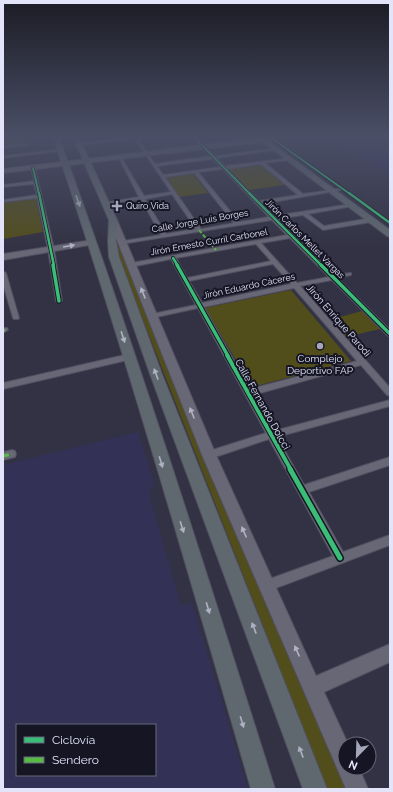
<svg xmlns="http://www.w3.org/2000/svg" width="393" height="792" viewBox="0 0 393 792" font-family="Raleway,sans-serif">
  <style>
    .built { fill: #343157; fill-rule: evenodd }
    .green { fill: #524e1c }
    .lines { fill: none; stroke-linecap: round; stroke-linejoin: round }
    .street-casing { stroke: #504f60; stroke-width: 2 }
    .secondary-casing { stroke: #504f60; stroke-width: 2 }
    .primary-casing { stroke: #504f60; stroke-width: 2 }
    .street { fill: #676775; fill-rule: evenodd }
    .secondary { fill: #676775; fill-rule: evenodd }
    .primary { fill: #60686f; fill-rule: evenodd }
    .quiet-far2 { stroke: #58b947; stroke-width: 2; stroke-dasharray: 4 2; stroke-linecap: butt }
    .quiet-far1 { stroke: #58b947; stroke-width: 2.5; stroke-dasharray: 5 2.5; stroke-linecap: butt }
    .quiet { stroke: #58b947; stroke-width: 3; stroke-dasharray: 6 3; stroke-linecap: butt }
    .cycleway-far4-casing { stroke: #151524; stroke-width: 3.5 }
    .cycleway-far3-casing { stroke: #151524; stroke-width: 4 }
    .cycleway-far2-casing { stroke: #151524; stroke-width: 5.5 }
    .cycleway-far1-casing { stroke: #151524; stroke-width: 6 }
    .cycleway-casing { stroke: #151524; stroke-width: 8 }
    .cycleway-far4 { stroke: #3abd76; stroke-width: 2 }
    .cycleway-far3 { stroke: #3abd76; stroke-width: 2.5 }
    .cycleway-far2 { stroke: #3abd76; stroke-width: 3.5 }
    .cycleway-far1 { stroke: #3abd76; stroke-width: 4 }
    .cycleway { stroke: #3abd76; stroke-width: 5 }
    .oneway { fill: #afb2c2 }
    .oneway2 { fill: #b1b2c5 }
    .poi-dot { fill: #a5a6ba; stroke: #151524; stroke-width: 1.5 }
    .labels { text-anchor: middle; stroke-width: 4; stroke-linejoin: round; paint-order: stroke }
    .far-poi-label { font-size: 9px; fill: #e3e4fa; stroke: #151524; text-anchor: start }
    .far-street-label { font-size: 9px; fill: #e3e4fa; stroke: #151524 }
    .street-label { font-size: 10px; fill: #e3e4fa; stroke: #151524 }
    .poi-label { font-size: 10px; fill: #e3e4fa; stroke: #151524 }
  </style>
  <rect width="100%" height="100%" fill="#333244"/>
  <path class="built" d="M326 137H390V176Z
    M138 432 154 482 149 494 181 606 192 603 248 789H3V465ZM17 725H155V775H17Z"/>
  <path class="green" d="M3 137H24L25 144 3 146Z
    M260 164 284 185 249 190 228 169Z
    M193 174 208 193 179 197 165 177Z
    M36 198 43 232 3 239V203Z
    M114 234 346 789H327L116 251Z
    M291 290 351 361 252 387 205 308Z
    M362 311 380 329 345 337 329 320Z"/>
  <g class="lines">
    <defs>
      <path id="street" d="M133 137H146L138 139 155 164 211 156 192 137H196L215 156 277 148 276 150 217 158 225 166 290 158 289 160 265 163 303 194 339 189 341 190 262 204 274 216 351 204 353 205V206L308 214 324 226 371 218 374 220 371 222 323 230 303 215 277 219 334 275 351 273V275L337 278 390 330V336H388L332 280 300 286 390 388V396L387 395 361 365 253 395 274 431 390 400V406L277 437 304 485 390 457V465L309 492 343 552 390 535V545L268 591 264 589 262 585 264 581 333 556 269 439 209 459 206 458 205 455 206 452 266 433 198 308 152 318 149 316 152 314 196 305 171 259 131 267 128 265 131 263 287 235 272 220 121 244 120 243 123 241 161 235 141 199 105 204 103 203 139 197 118 156 121 157 144 196 171 192 135 139 79 145 77 144ZM213 159 221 167 163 175 157 166ZM261 164 298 195 259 201 227 169ZM223 169 269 217 239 222 198 172ZM194 173 234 223 201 229 165 177ZM172 194 196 229 166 234 145 199ZM290 238 329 277 297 283 261 243ZM256 244 271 261 187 278 176 258ZM273 264 291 284 202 303 189 281ZM294 288 357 361 250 389 204 307Z
        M29 143 28 145 3 148V146Z
        M62 149 61 151 3 158V156Z
        M33 167 35 168 54 249 62 301 59 303 56 301 48 249 37 198 3 202V200L37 195 34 184 3 187V185L34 181 31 168Z
        M3 271 6 273 19 318 18 319H14L13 318 3 284Z
        M3 328H7L8 330 3 333Z
        M129 354 132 355 133 357 132 359 3 389V383Z
        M12 450 15 451 16 454 15 457 3 460V452Z"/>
      <path id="secondary" d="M266 137H274L263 142 3 173V169Z
        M110 218H113L117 220 216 455 316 676 390 644V662L324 692 348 744H345V768H359L368 789H346L202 455 109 220Z
        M92 240H95V244L3 260V254Z"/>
      <path id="primary" d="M53 137H59C137 352 206 571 275 789H251C188 571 125 353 53 137Z
        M73 137H79L117 220 116 241 119 257 162 374 327 789H303L150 374 109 257 108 241 109 220Z
        M256 137H263L390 230V237L387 236Z"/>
    </defs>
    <use href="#street" class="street-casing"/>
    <use href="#secondary" class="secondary-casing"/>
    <use href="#primary" class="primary-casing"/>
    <use href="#street" class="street"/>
    <use href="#secondary" class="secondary"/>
    <use href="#primary" class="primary"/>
    <path class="quiet-far2" d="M199 230 216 250"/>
    <path class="quiet-far1" d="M3 331 5 330"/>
    <path class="quiet" d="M3 456 12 454"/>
    <defs>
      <path id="cycleway-far4" d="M194 137 250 194
        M270 137 350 194
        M33 168 39 194"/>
      <path id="cycleway-far3" d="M39 193 54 266
        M249 193 322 266
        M349 193 390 223
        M173 258 178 266"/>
      <path id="cycleway-far2" d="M53 265 59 301
        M177 265 228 356
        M321 265 390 334"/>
      <path id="cycleway-far1" d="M227 355 291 470"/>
      <path id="cycleway" d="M290 469 340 558"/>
    </defs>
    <use href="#cycleway-far4" class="cycleway-far4-casing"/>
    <use href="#cycleway-far3" class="cycleway-far3-casing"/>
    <use href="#cycleway-far2" class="cycleway-far2-casing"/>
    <use href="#cycleway-far1" class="cycleway-far1-casing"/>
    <use href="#cycleway" class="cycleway-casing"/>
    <use href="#cycleway-far4" class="cycleway-far4"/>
    <use href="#cycleway-far3" class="cycleway-far3"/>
    <use href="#cycleway-far2" class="cycleway-far2"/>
    <use href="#cycleway-far1" class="cycleway-far1"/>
    <use href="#cycleway" class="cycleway"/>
  </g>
  <defs><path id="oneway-solid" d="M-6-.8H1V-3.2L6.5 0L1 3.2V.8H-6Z"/></defs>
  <g class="oneway">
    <use href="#oneway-solid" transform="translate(78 201) rotate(71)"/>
    <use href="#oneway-solid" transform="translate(123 337) rotate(72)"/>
    <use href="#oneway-solid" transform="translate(156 374) rotate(-110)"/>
    <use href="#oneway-solid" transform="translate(161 462) rotate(73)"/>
    <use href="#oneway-solid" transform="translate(182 527) rotate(72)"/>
    <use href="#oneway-solid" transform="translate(208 608) rotate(73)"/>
    <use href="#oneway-solid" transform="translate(254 628) rotate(-111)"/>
    <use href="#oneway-solid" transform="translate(242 722) rotate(73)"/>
    <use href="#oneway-solid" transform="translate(301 752) rotate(-111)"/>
  </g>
  <g class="oneway2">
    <use href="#oneway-solid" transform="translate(69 246) rotate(-10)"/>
    <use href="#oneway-solid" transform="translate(143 293) rotate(-112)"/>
    <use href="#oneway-solid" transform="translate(192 413) rotate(-112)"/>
    <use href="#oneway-solid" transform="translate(244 532) rotate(-114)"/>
    <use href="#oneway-solid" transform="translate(297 651) rotate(-114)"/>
  </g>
  <linearGradient id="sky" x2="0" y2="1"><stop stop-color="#1c1c25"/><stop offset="0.55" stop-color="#4a4f67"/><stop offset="1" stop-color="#4a4f67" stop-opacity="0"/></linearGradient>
  <rect width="393" height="248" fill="url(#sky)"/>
  <g class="poi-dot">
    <path d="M115 200h4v4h4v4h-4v4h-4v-4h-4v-4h4z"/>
    <circle cx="320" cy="346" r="4"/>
  </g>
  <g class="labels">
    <g class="far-poi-label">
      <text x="126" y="209">Quiro Vida</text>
    </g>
    <g class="far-street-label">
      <text transform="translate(200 221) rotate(-10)" y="3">Calle Jorge Luis Borges</text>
      <text transform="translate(305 239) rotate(45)" y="3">Jirón Carlos Mellet Vargas</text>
      <text transform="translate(209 242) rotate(-10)" y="3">Jirón Ernesto Curril Carbonel</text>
      <text transform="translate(249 286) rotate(-12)" y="3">Jirón Eduardo Cáceres</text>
    </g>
    <g class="street-label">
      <text transform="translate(339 320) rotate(49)" y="4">Jirón Enrique Parodi</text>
      <text transform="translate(263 404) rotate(61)" y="4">Calle Fernando Dolcci</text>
    </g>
    <g class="poi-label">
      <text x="320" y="362">Complejo<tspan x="320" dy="12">Deportivo FAP</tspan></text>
    </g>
  </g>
  <rect width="393" height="792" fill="none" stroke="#e3e4fa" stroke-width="8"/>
  <rect x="16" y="724" width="140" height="52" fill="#151524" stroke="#67687a"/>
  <rect x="24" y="737" width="20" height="6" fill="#3abd76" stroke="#67687a"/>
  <text x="52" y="744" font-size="12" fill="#e3e4fa">Ciclovía</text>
  <rect x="24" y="757" width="20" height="6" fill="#58b947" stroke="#67687a"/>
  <text x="52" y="764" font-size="12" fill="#e3e4fa">Sendero</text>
  <g transform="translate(357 756) rotate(203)"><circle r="19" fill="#151524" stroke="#67687a"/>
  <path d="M0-3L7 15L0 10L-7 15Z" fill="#a5a6ba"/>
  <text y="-6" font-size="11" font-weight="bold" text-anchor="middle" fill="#e3e4fa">N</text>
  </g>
</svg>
